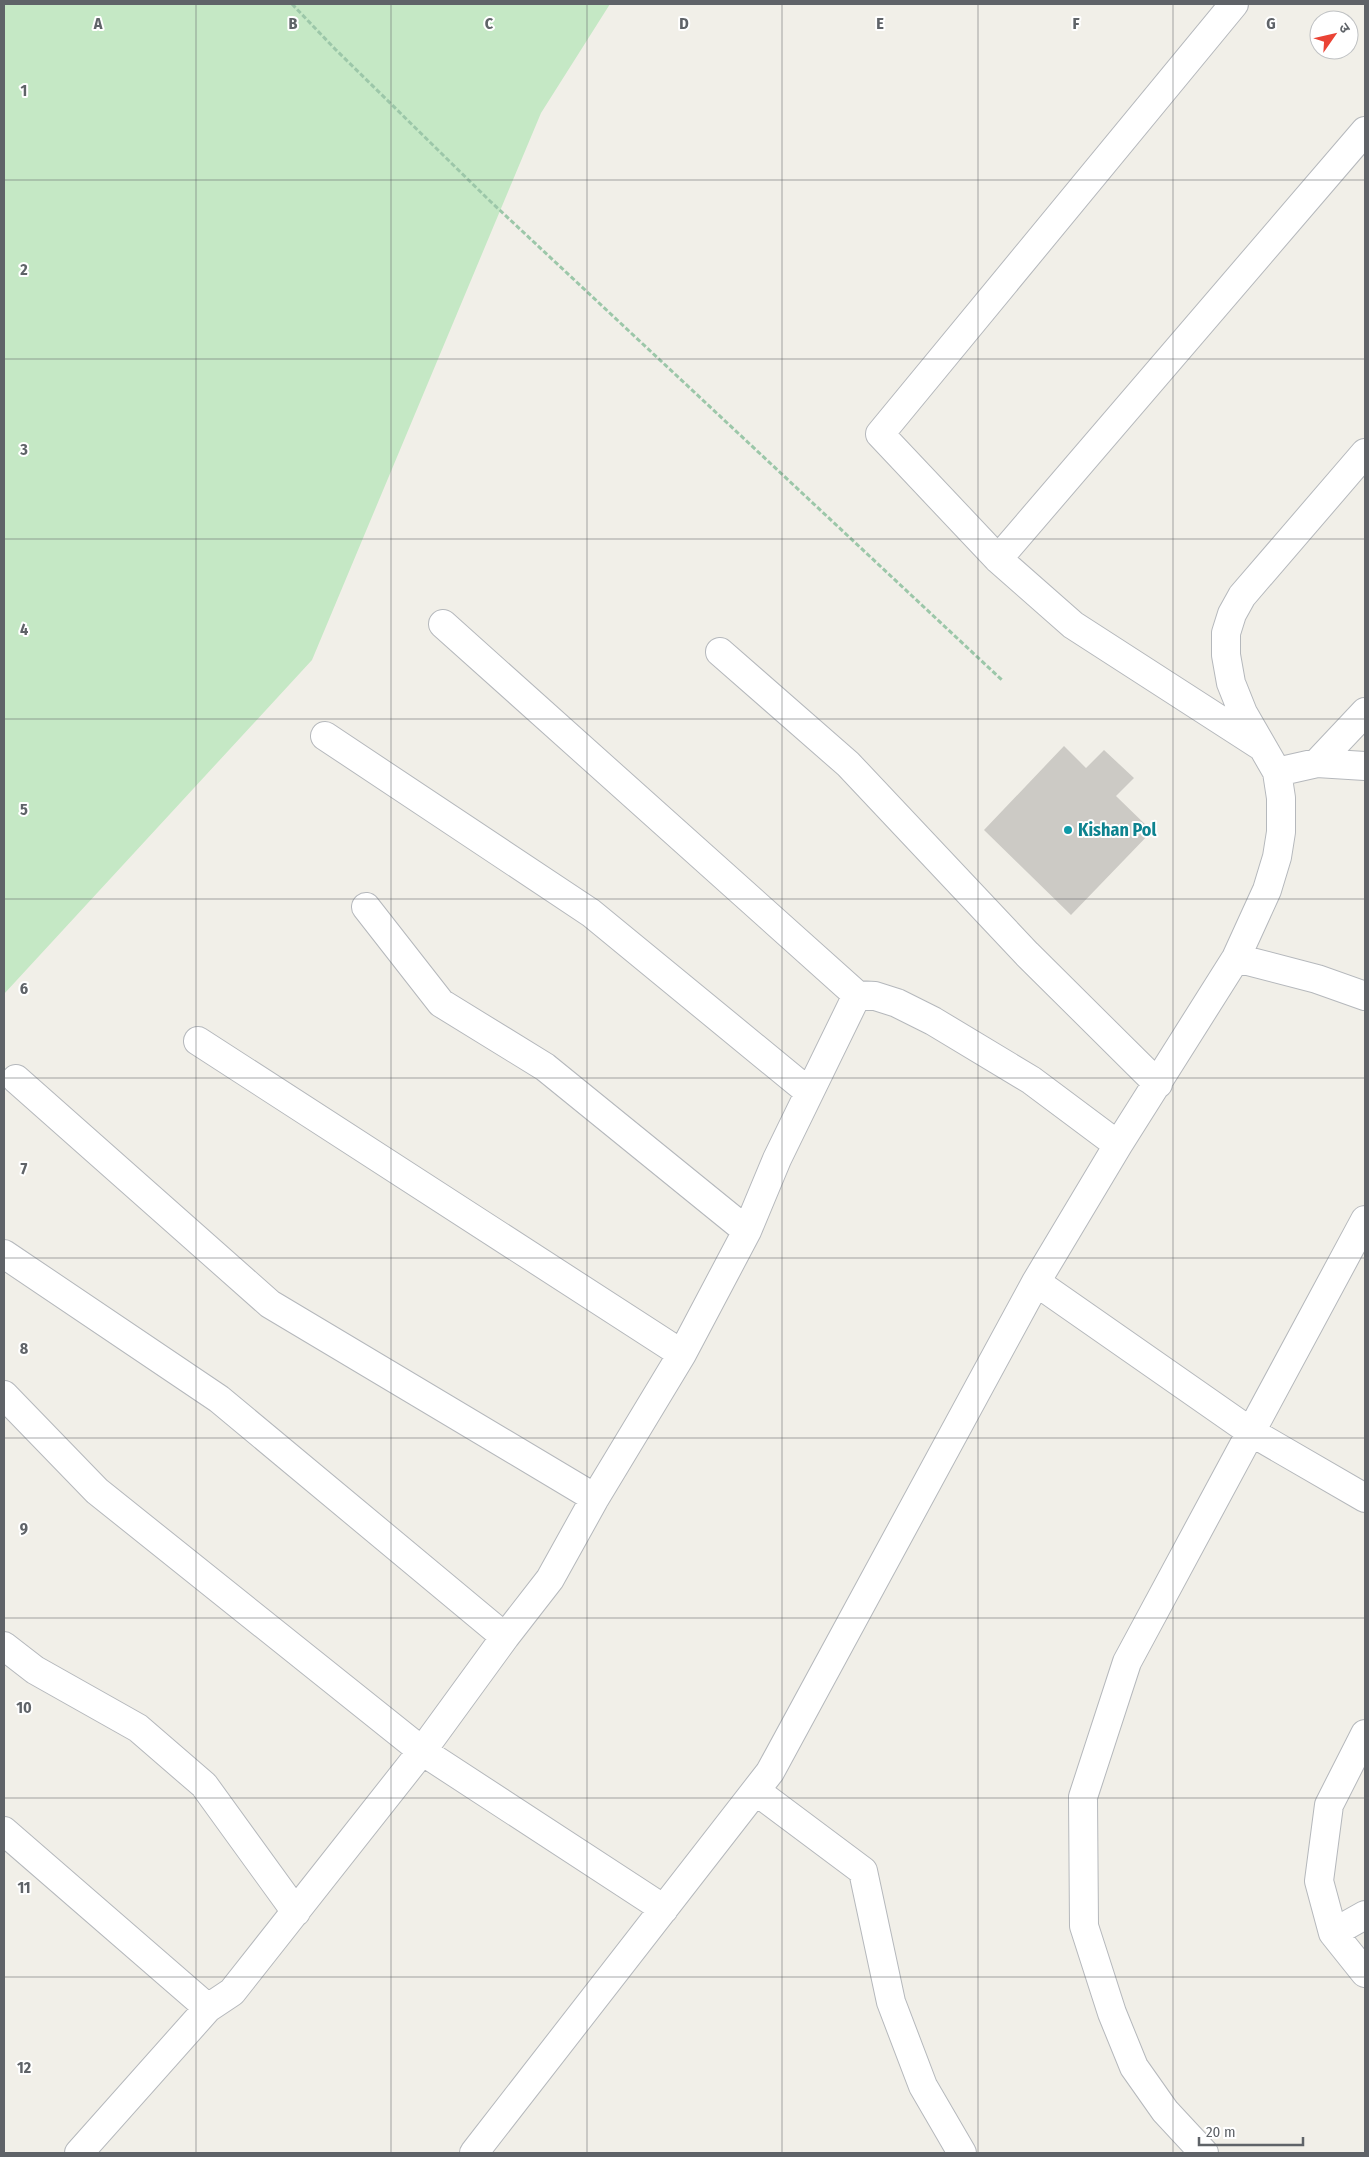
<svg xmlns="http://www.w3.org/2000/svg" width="1369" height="2157" viewBox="0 0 1369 2157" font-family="'Fira Sans Condensed','Noto Sans Devanagari',sans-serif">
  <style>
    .green { fill: #c5e8c5 }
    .building { fill: #cccac5 }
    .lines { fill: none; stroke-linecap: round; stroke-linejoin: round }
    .minor-casing { stroke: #b5b8bc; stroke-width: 30 }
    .path { stroke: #9cc7a9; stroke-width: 3; stroke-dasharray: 5 2.5; stroke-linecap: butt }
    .minor { stroke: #fff; stroke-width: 28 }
    .grid { fill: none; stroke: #5f6368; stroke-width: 1; stroke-opacity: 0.55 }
    .culture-dot { fill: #0f9aa8; stroke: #fff; stroke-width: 2 }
    .labels { text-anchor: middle; stroke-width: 4; stroke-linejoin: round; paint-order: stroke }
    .culture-label { font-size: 18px; font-weight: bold; fill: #0d838f; stroke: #fff; text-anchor: start }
    .grid-label { font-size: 16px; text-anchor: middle; font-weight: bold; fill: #5f6368; stroke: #fff; stroke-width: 4; stroke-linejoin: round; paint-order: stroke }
  </style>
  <rect width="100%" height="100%" fill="#f1efe8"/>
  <path class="green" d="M4 4H610L541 113 312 660 4 994Z"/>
  <path class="building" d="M1064 746 1086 768 1104 750 1134 778 1116 796 1152 831 1071 915 984 830Z"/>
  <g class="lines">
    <defs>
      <path id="minor" d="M1234 4 880 434 998 559 1073 625 1259 745
        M998 559 1365 131
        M443 624 857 995 875 996 897 1003 933 1021 1031 1080 1118 1145
        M720 652 848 764 1027 954 1158 1084
        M325 736 591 913 809 1092
        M1317 763 1365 712
        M1277 772 1317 763 1365 766
        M366 907 441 1003 545 1067 747 1231
        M1236 958 1317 979 1365 996
        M198 1041 682 1354
        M16 1079 270 1304 595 1498
        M4 1254 219 1399 505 1637
        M1036 1282 1251 1432 1365 1498
        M4 1395 97 1491 422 1751 664 1909
        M4 1646 35 1670 138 1728 204 1785 296 1912
        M1365 1734 1329 1805 1319 1881 1333 1933 1365 1973
        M756 1791 863 1871 891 2002 923 2086 962 2153
        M4 1831 208 2008
        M1333 1933 1365 1915
        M79 2153 208 2008 232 1992 422 1751 505 1637 550 1579 595 1498 682 1354 747 1231 777 1159 857 995
        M474 2153 770 1772 1036 1282 1118 1145 1236 958 1267 890 1277 857 1281 832V798L1277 772 1243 713 1231 683 1226 655V633L1232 614 1242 596 1365 453
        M1204 2153 1165 2111 1134 2067 1112 2013 1084 1926 1083 1797 1127 1662 1365 1220"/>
    </defs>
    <use href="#minor" class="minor-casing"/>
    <path class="path" d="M292 4 335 49 490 201 1003 681"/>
    <use href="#minor" class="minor"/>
  </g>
  <path class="grid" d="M196 4V2153M391 4V2153M587 4V2153M782 4V2153M978 4V2153M1173 4V2153M4 180H1365M4 359H1365M4 539H1365M4 719H1365M4 899H1365M4 1078H1365M4 1258H1365M4 1438H1365M4 1618H1365M4 1798H1365M4 1977H1365"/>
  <circle class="culture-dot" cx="1068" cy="830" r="5"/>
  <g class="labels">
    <g class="culture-label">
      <text x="1078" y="836">Kishan Pol</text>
    </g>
  </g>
  <g class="grid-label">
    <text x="98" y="29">A</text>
    <text x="293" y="29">B</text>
    <text x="489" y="29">C</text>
    <text x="684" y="29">D</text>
    <text x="880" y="29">E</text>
    <text x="1076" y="29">F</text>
    <text x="1271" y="29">G</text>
    <text x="24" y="96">1</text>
    <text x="24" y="275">2</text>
    <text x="24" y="455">3</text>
    <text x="24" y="635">4</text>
    <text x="24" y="815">5</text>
    <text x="24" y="994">6</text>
    <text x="24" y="1174">7</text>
    <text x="24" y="1354">8</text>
    <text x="24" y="1534">9</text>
    <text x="24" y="1713">10</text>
    <text x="24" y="1893">11</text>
    <text x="24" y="2073">12</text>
  </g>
  <rect width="1369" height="2157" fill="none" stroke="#5f6368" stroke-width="10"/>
  <g transform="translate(1334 35) rotate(56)"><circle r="24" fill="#ffffff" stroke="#bfc1c3"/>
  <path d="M0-4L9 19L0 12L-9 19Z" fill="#ea4335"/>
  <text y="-8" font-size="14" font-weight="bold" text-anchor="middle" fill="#5f6368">उ</text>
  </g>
  <path d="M1199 2137v8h104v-8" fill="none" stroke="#5f6368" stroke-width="2.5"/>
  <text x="1206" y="2137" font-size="15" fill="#5f6368" stroke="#ffffff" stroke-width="4" paint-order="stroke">20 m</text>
</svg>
